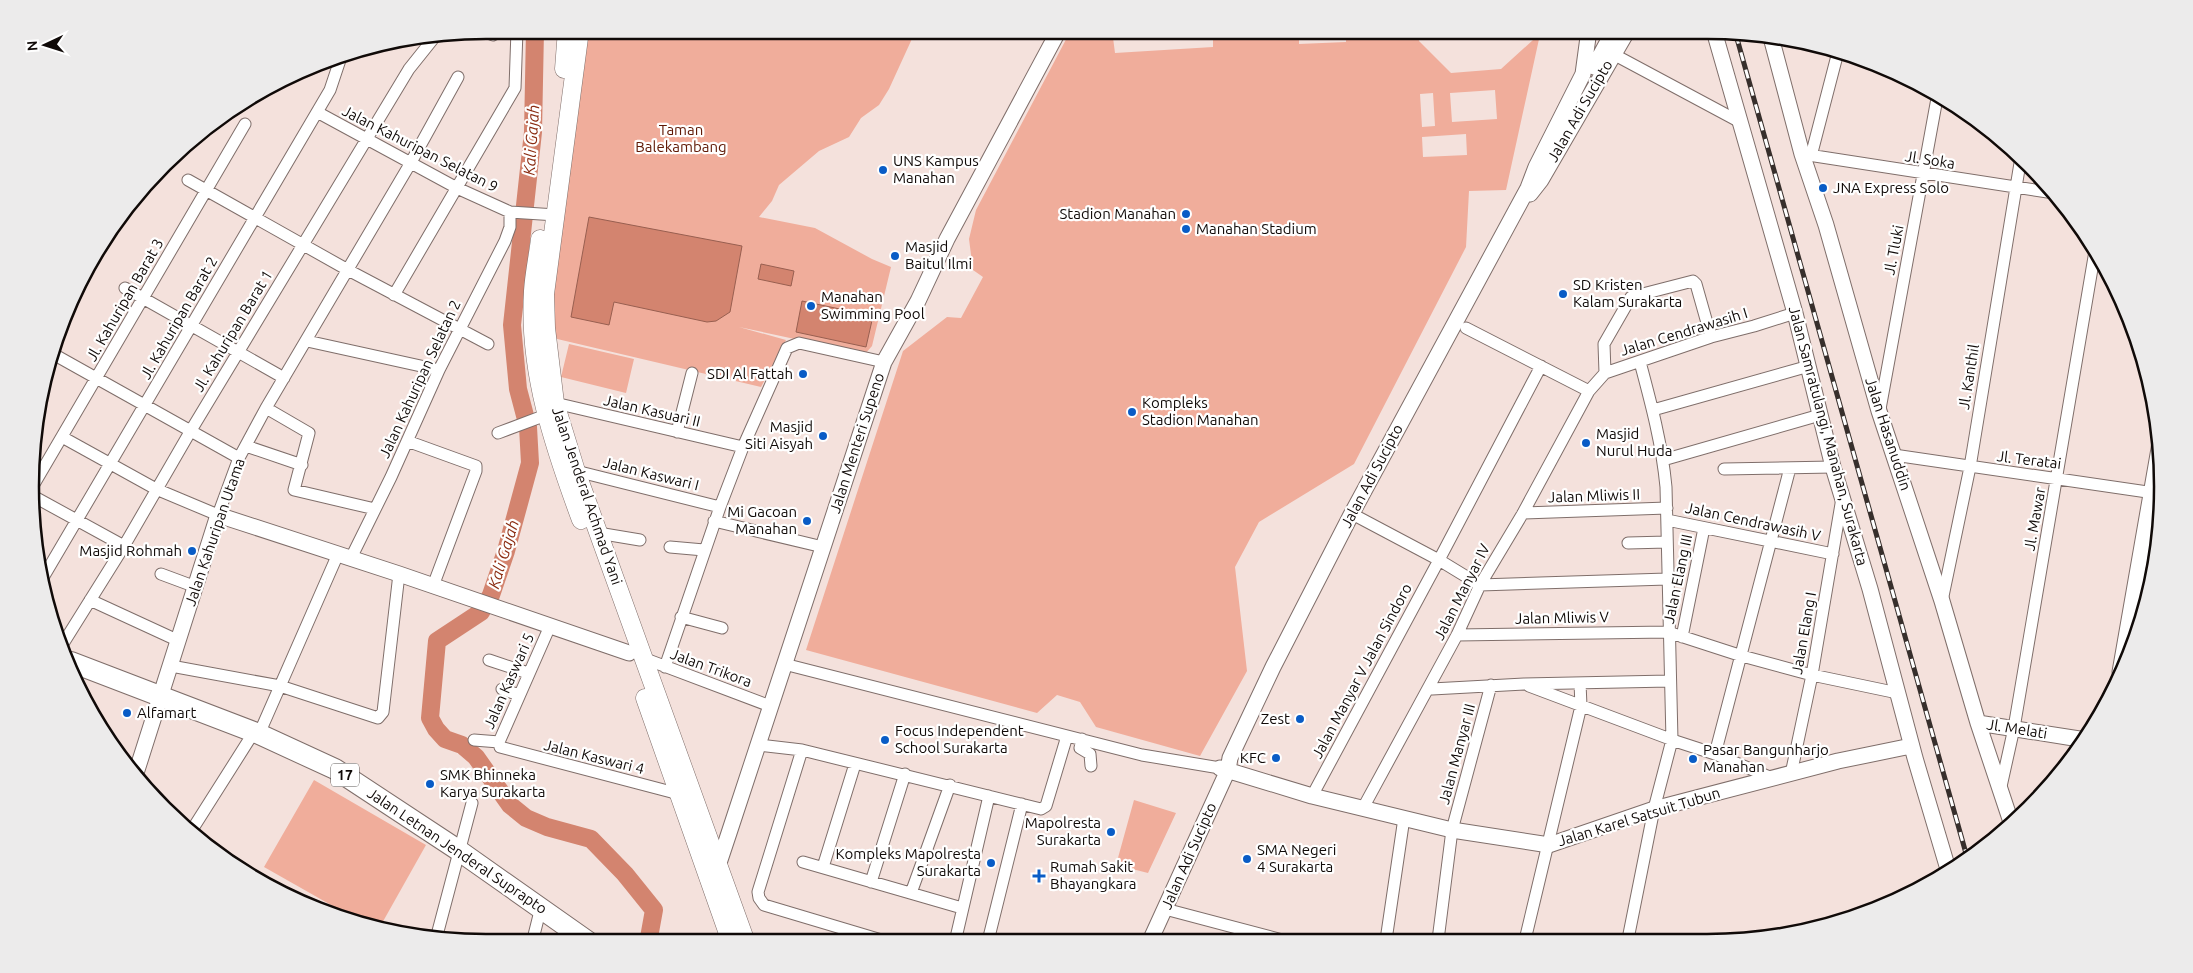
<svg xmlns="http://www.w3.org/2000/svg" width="2193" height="973" viewBox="0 0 2193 973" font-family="Ubuntu,sans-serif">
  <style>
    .green { fill: #f0ad9b; fill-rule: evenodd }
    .water { fill: #d3846f; stroke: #985f50 }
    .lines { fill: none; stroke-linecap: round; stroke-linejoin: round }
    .river { stroke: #d3846f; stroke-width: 18 }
    .street-casing { stroke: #7f6e6a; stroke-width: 13 }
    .secondary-casing { stroke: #7f6e6a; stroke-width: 17 }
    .primary-casing { stroke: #7f6e6a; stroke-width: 19 }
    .highway-casing { stroke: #7f6e6a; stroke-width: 22 }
    .street { stroke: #fff; stroke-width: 11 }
    .secondary { stroke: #fff; stroke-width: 15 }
    .primary { stroke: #fff; stroke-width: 18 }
    .highway { stroke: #fff; stroke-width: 20 }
    .rail-casing { stroke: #372f2c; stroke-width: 5 }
    .rail { stroke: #fff; stroke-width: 3; stroke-dasharray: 9; stroke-linecap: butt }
    .poi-dot { fill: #095cc6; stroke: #fff; stroke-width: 2 }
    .labels { text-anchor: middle; stroke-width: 4.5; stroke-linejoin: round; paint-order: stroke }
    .shield { fill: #fff; stroke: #585452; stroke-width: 1 }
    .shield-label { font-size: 14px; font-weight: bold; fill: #100a08 }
    .street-label { font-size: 15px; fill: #100a08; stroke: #fff }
    .park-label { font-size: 15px; fill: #5f1804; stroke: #fff }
    .poi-label { font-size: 15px; fill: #100a08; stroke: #fff; text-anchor: start }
    .water-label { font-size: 16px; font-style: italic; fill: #8a2c12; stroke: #fff }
    .rim { fill: none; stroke: #100a08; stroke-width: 2.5 }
  </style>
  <rect width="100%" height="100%" fill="#f4e1dc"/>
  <path class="green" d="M585 30H916L889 89 879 105 861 118 849 137 819 151 779 185 772 201 759 217 815 228 872 259 891 267 872 346 865 354 739 327 786 340 761 387 553 338 551 322 557 246Z
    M1071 30H1112L1115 53 1213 47V30H1215L1216 34 1278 33V30H1418L1419 41 1451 73 1501 69 1533 40V30H1541L1506 190 1469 191 1466 247 1354 464 1259 522 1235 567 1247 671 1200 756 1096 727 1080 702 1057 695 1037 713 806 650 903 351 947 317 961 318 983 277 973 270 969 239 976 210ZM1346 31V42L1299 44V32ZM1495 90 1497 119 1452 122 1450 93ZM1433 93 1435 126 1422 127 1420 94ZM1466 134 1467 155 1423 157 1422 137Z
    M569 344 634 359 626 393 561 377Z
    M314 780 426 845 381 925 361 922 264 867Z
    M1134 800 1176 813 1148 873 1116 865Z"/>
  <path class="water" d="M589 217 742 246 730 312 716 321 707 322 614 302 609 325 571 317Z
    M761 264 794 271 791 286 758 279Z
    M802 301 873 316 866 347 796 332Z"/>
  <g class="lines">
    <path class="river" d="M535 30 533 132 512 325 518 389 528 427 530 463 506 551 491 595 481 612 437 641 430 718 436 729 445 739 462 745 476 757 510 805 526 818 547 827 591 839 625 874 654 910 648 943"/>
    <defs>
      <path id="street" d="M483 31 493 35
        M1613 54 1740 122
        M317 112 457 188 510 212 556 215
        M1802 154 2054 193
        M1811 156 1838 52
        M188 180 348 270 488 344
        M125 288 284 378
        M394 295 515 88 517 30
        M1466 328 1589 391
        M307 341 439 370
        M55 355 239 458
        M1605 373 1604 344 1631 297 1693 281 1696 284 1711 337
        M555 403 743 447
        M266 408 309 433 294 490 375 509
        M1880 409 1938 93
        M1653 410 1802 368
        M677 432 692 373
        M498 433 546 415
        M62 437 156 489 218 515 239 458 266 408 410 164 458 77
        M407 441 476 466V471L433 586
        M246 446 302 465
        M1894 455 2161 494
        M1663 460 1820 415
        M1724 469 1833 467
        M576 471 720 507
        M30 491 245 124
        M31 495 124 546
        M1523 513 1667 508
        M1356 516 1439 560 1480 585 1667 579
        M1667 520 1833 554
        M714 521 823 547
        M598 533 640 540
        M1628 543 1667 542
        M670 547 704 550
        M351 558 391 477 439 370 505 241 510 227V212
        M161 574 196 587
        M41 581 330 90 342 54
        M90 600 179 641
        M1942 601 1970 467 2021 157
        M681 617 722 628
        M550 626 499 742 500 747 679 794
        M1457 635 1668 632 1742 656 1812 675 1893 692
        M1682 637 1704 528
        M64 642 124 546 190 432 409 69 433 39
        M643 658 770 706
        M489 660 528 673
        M784 664 1142 755 1220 768
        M171 666 280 686 378 718 383 712 399 574
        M665 667 720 507 743 447 787 348 799 343 884 362
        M1529 686 1670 739
        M502 689 519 695
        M1432 689 1524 684 1669 681
        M259 734 338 554
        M1082 739 1080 748 1090 754 1091 766
        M474 740 499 742
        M1672 740 1715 754 1772 778
        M759 745 802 750 1041 809 1046 806 1067 736
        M802 750 758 892 759 898 764 905 888 942
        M1715 754 1790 468
        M1791 774 1812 675 1842 498
        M2000 791 2014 728 2095 251
        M1312 796 1439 560 1541 366
        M1363 808 1457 635 1480 585 1523 513 1589 391 1605 373 1711 337 1754 326 1795 313
        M190 833 254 732
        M803 862 962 908
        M823 867 855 764
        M246 873 297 899
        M871 882 905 774
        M911 893 950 785
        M1165 909 1286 941
        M437 935 472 803
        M1628 939 1654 809 1672 740 1666 487C1662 444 1651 403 1640 362
        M1386 940 1404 818
        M1438 940 1452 830 1491 685
        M1525 940 1581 706 1580 683
        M988 941 1022 804
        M955 942 989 796
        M532 943 541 907"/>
      <path id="secondary" d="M1714 31 1795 313 1833 467 1870 589 1915 758 1948 869
        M1772 41 1802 154 1826 225 1879 411 1942 601 1978 723 2012 825
        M1594 67 1614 30
        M1530 194 1541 180 1628 30
        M2120 672 2160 443
        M1978 723 2086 740
        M1220 768 1312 796 1452 830 1549 845 1654 809 1838 761 1911 746
        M137 770 218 515 399 574 629 653
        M714 870 718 866 729 833 884 362 918 301 947 239 1059 30
        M1150 941 1228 770 1230 758 1273 667 1351 515 1528 188 1536 167 1583 74 1589 30"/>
      <path id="primary" d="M580 30 545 294 546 328 555 403 576 471 746 942
        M564 69 567 30
        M540 239C538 256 534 274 533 291 528 371 554 447 581 520
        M645 698 731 942"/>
      <path id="highway" d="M71 662 259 734 335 769 458 850 590 943"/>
    </defs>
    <use href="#street" class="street-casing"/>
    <use href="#secondary" class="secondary-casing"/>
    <use href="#primary" class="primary-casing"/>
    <use href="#highway" class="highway-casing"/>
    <use href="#street" class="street"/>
    <use href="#secondary" class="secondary"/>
    <use href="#primary" class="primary"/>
    <use href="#highway" class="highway"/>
    <defs>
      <path id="rail" d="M1736 35 1967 857"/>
    </defs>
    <use href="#rail" class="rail-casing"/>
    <use href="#rail" class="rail"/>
  </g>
  <g class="poi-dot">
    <circle cx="883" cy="170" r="5"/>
    <circle cx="1823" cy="188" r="5"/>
    <circle cx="1186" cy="214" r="5"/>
    <circle cx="1186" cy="229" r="5"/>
    <circle cx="895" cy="256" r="5"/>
    <circle cx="1563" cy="294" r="5"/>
    <circle cx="811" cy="306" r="5"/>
    <circle cx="803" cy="374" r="5"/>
    <circle cx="1132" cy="412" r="5"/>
    <circle cx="823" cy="436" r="5"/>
    <circle cx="1586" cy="443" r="5"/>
    <circle cx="807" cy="521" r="5"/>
    <circle cx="192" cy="551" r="5"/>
    <circle cx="127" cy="713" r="5"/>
    <circle cx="1300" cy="719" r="5"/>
    <circle cx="885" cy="740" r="5"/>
    <circle cx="1276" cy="758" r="5"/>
    <circle cx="1693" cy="759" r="5"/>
    <circle cx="430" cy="784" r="5"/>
    <circle cx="1111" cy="832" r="5"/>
    <circle cx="1247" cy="859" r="5"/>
    <circle cx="991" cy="863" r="5"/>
    <path d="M1036.5 868.5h5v5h5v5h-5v5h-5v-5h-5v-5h5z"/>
  </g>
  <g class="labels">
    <rect class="shield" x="331" y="763.5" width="28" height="23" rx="4"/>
    <g class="shield-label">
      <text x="345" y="780">17</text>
    </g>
    <g class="street-label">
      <text transform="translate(1580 111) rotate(-60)" y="5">Jalan Adi Sucipto</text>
      <text transform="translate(420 149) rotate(27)" y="5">Jalan Kahuripan Selatan 9</text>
      <text transform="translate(1930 160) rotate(9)" y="5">Jl. Soka</text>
      <text transform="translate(1894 250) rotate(-79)" y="5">Jl. Tluki</text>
      <text transform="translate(125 300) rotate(-60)" y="5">Jl. Kahuripan Barat 3</text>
      <text transform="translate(179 318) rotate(-60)" y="5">Jl. Kahuripan Barat 2</text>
      <text transform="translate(233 331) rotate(-59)" y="5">Jl. Kahuripan Barat 1</text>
      <text transform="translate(1684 332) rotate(-17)" y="5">Jalan Cendrawasih I</text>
      <text transform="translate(1969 377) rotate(-81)" y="5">Jl. Kanthil</text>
      <text transform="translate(420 379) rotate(-65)" y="5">Jalan Kahuripan Selatan 2</text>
      <text transform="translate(652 411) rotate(13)" y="5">Jalan Kasuari II</text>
      <text transform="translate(1888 434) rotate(72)" y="5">Jalan Hasanuddin</text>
      <text transform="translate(1828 436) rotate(75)" y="5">Jalan Samratulangi, Manahan, Surakarta</text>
      <text transform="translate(857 443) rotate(-72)" y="5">Jalan Menteri Supeno</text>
      <text transform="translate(2029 460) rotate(7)" y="5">Jl. Teratai</text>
      <text transform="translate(651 474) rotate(14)" y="5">Jalan Kaswari I</text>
      <text transform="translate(1372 476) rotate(-62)" y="5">Jalan Adi Sucipto</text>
      <text transform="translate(587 496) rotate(71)" y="5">Jalan Jenderal Achmad Yani</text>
      <text transform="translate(1594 496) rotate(-2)" y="5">Jalan Mliwis II</text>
      <text transform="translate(2035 519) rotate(-80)" y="5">Jl. Mawar</text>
      <text transform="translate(1753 522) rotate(12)" y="5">Jalan Cendrawasih V</text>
      <text transform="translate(215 532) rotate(-71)" y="5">Jalan Kahuripan Utama</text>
      <text transform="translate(1678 579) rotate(-78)" y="5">Jalan Elang III</text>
      <text transform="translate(1462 592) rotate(-63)" y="5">Jalan Manyar IV</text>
      <text transform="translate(1562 618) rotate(-1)" y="5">Jalan Mliwis V</text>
      <text transform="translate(1804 633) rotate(-80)" y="5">Jalan Elang I</text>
      <text transform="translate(711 668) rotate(20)" y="5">Jalan Trikora</text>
      <text transform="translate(1362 671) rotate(-62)" y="5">Jalan Manyar V Jalan Sindoro</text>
      <text transform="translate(509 681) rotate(-66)" y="5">Jalan Kaswari 5</text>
      <text transform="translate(2017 729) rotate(9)" y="5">Jl. Melati</text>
      <text transform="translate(1457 754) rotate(-75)" y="5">Jalan Manyar III</text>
      <text transform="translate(594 757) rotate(14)" y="5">Jalan Kaswari 4</text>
      <text transform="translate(1639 817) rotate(-17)" y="5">Jalan Karel Satsuit Tubun</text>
      <text transform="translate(457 851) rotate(34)" y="5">Jalan Letnan Jenderal Suprapto</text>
      <text transform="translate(1189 856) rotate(-66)" y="5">Jalan Adi Sucipto</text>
    </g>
    <g class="park-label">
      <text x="681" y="135">Taman<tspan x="681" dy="17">Balekambang</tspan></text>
    </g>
    <g class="poi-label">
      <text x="893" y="166">UNS Kampus<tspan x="893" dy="17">Manahan</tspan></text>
      <text x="1833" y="193">JNA Express Solo</text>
      <text x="1176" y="219" text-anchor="end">Stadion Manahan</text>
      <text x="1196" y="234">Manahan Stadium</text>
      <text x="905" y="252">Masjid<tspan x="905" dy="17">Baitul Ilmi</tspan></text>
      <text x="1573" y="290">SD Kristen<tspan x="1573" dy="17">Kalam Surakarta</tspan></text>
      <text x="821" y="302">Manahan<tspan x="821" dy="17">Swimming Pool</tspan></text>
      <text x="793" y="379" text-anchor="end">SDI Al Fattah</text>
      <text x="1142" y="408">Kompleks<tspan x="1142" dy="17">Stadion Manahan</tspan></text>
      <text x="813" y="432" text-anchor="end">Masjid<tspan x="813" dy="17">Siti Aisyah</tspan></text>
      <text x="1596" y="439">Masjid<tspan x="1596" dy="17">Nurul Huda</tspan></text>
      <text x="797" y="517" text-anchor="end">Mi Gacoan<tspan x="797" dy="17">Manahan</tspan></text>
      <text x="182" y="556" text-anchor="end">Masjid Rohmah</text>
      <text x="137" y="718">Alfamart</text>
      <text x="1290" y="724" text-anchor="end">Zest</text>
      <text x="895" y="736">Focus Independent<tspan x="895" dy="17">School Surakarta</tspan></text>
      <text x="1703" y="755">Pasar Bangunharjo<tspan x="1703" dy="17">Manahan</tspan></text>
      <text x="1266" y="763" text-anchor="end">KFC</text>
      <text x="440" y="780">SMK Bhinneka<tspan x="440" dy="17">Karya Surakarta</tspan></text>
      <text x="1101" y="828" text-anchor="end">Mapolresta<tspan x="1101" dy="17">Surakarta</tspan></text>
      <text x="1257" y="855">SMA Negeri<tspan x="1257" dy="17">4 Surakarta</tspan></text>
      <text x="981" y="859" text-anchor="end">Kompleks Mapolresta<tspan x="981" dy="17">Surakarta</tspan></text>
      <text x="1050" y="872">Rumah Sakit<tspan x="1050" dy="17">Bhayangkara</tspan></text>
    </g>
    <g class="water-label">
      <text transform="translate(531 140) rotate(-86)" y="6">Kali Gajah</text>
      <text transform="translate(503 554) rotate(-73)" y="6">Kali Gajah</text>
    </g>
  </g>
  <path d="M0 0H2193V973H0ZM486 39H1707A447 447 0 0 1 2154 486V487A447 447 0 0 1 1707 934H486A447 447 0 0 1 39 487V486A447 447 0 0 1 486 39Z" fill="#ecebeb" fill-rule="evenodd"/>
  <path class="rim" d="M486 39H1707A447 447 0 0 1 2154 486V487A447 447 0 0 1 1707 934H486A447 447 0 0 1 39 487V486A447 447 0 0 1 486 39Z"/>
  <g transform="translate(45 45) rotate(266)" stroke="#ffffff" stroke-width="4" paint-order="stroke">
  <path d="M0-4L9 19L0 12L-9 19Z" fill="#100a08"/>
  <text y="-8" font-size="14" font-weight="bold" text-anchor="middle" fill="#100a08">N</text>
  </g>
</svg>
